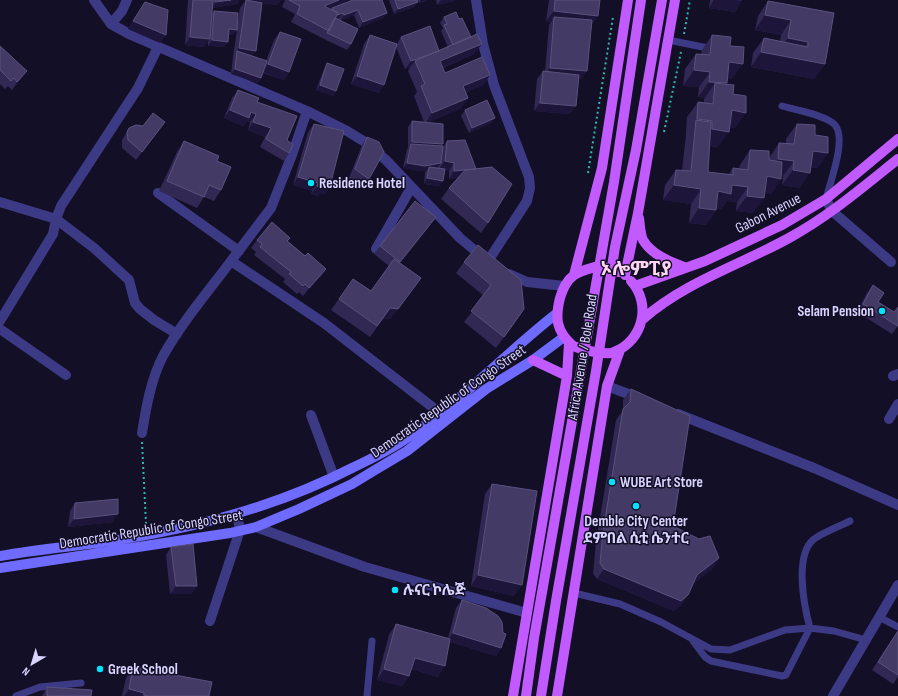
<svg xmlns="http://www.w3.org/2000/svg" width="898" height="696" viewBox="0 0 898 696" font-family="'Sofia Sans Condensed','Noto Sans Ethiopic',sans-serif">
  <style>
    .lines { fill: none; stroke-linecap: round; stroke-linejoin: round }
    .path { stroke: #2fb8b0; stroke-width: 2; stroke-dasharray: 2 3; stroke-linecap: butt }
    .service { stroke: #3d3a85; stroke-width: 7 }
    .minor { stroke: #3d3a85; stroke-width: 10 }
    .tertiary { stroke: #3d3a85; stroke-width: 10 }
    .secondary { stroke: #6f6bff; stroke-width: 10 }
    .primary { stroke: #c25bff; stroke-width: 10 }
    .primary-bridge { stroke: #c25bff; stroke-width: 10 }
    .wall { fill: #312854 }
    .shaded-wall { fill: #1d163a }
    .building { fill: #433a66; stroke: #5a527e }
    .poi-dot { fill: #00e5ff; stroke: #130f26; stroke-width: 1.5 }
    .labels { text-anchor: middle; stroke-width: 3; stroke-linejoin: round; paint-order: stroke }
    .poi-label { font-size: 15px; font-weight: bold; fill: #d9d4ff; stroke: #130f26; text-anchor: start }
    .street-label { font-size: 15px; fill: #d9d4ff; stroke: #130f26 }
    .district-label { font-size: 19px; font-weight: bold; fill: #ffd6f0; stroke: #130f26 }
  </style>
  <rect width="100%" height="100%" fill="#130f26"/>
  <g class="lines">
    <path class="path" d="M684 34 690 0
      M664 132 681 52
      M588 173 613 17
      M142 442 146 524"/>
    <path class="service" d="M668 40 713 49
      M782 106C795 110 826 115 835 125 847 139 830 182 826 199
      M574 593 620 604 661 622 711 649 730 650 785 630 810 628 834 631 866 640
      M879 617 898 627
      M693 641 705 657 711 661 782 676 786 675 810 628C804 606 794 555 814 539 824 532 838 527 850 521
      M16 696 40 687 81 683
      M367 696 372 641"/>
    <path class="minor" d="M94 0 111 24 131 35 307 111 347 131 365 142 386 160 460 238 484 258
      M476 0 483 44 494 85 529 177 530 188 527 201 488 261
      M111 24 122 11 127 0
      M307 111 292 155 271 208 231 261 324 323 440 413
      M158 193 239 251
      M826 199 832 211 891 262
      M0 202 56 219 94 248 129 280 135 303 140 309 154 320 177 334
      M376 249 411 188
      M509 274 527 282 564 286
      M0 321 53 234 56 219 61 206 138 88 158 47
      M0 329 66 375
      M893 376 898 374
      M607 386 639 398
      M678 414 814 468 898 505
      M311 415 334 477
      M889 419 898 404
      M142 433C146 408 151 379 163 356 182 322 208 292 231 261
      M256 527 365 567 527 613
      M210 621 240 530 237 515"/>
    <path class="tertiary" d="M833 696 898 585"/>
    <path class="secondary" d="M0 556C39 549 78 546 118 540 200 527 278 506 352 468 371 459 390 450 407 438 460 402 505 354 556 314
      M0 568 230 533 256 527 299 509 352 484 375 470 407 451 486 389 533 360 564 337"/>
    <path class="primary" d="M639 218C640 224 640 234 643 240 652 255 669 261 684 267
      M574 275 602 168 628 0
      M625 275 638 213 675 0
      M635 286 705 261 782 225 826 199 898 139
      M643 319C685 282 740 265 789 238 828 217 863 187 898 159
      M573 346C556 331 555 318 560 298 563 289 566 281 574 275 580 271 588 269 595 267
      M614 352C643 341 652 304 631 281
      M533 360 567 376
      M513 696 567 376 569 343
      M526 696 534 638 614 182 641 0
      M541 696 556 601 596 371 615 247 636 150 662 0
      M557 696 607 386 620 350"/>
    <path class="primary-bridge" d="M595 267 607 268 619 272
      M573 346C586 351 597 354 612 353"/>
  </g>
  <path class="wall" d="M188 0H239L237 4 212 8V14L214 11 237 29 240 8 246 0 257 2 245 0H281L277 5 262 3 256 51 252 56 266 61 274 40 280 32 289 72 284 80 263 73 261 78 258 83 231 74 233 56 237 30 233 35H228L224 47 208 46V41L204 47 185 45Z
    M285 0H346L343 4 387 13 383 18 359 28 354 15 340 21 351 44 347 50 324 39 291 22 295 14 282 7Z
    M389 0H417L418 2 414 7 394 14Z
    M418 0H427L426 1 419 3Z
    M436 0H455L454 1 437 5Z
    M549 0H600L591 26 582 79H579L570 114 534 111 537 79 543 71H545L549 25 551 22 546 21Z
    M710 0H742L735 12 709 8Z
    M768 1 834 13 825 64 814 79 751 67 753 53 764 38 780 41 781 35 755 30 758 16Z
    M145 2 166 35 160 43 128 29Z
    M444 17 474 54 443 68 445 73 490 75 483 85 465 93 468 98 460 109 428 122 443 144 441 146 443 147 447 141 488 223 481 233 441 199 449 188 458 178 449 179V171L445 170 443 181 439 186 424 184 425 172 427 170 421 171 403 168 407 149 408 148V127L412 121 424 122 414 96 417 92 408 71 410 67 405 69 396 47 379 93 351 84 364 44 370 35 397 44 401 37 439 50 448 47 441 31 443 28 440 23Z
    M712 35 730 46 732 79 727 78 726 84 733 94 735 128 730 127 718 147 709 146 708 172 729 174 733 168 739 169 740 165 750 150 769 158 779 143H786V139L797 124 815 135 828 153 817 168 811 167 800 188 782 185 783 176H781V179L771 194 765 193 753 213 736 211 737 202 727 201 721 209 716 208V210L706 225 689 223 691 204 663 200 665 185 676 170H682L686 135V133L687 117 698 102 704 103V99L705 98 698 97 699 87 683 86 685 69 696 54H701L702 50Z
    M0 46 21 79 12 90 8 86 5 89 0 84Z
    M327 63 336 91 333 96 316 90 324 69Z
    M238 90 257 102 287 140 289 153 284 161 260 147 265 137 248 130 250 122 247 121 243 126 224 118 232 98Z
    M465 110 495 118 491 123 469 133 461 116Z
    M314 124 330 186 325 194 320 193 318 196 311 194 312 191 293 185 308 132Z
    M129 128 159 130 136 160 122 148V140Z
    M367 137 369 179 363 187 349 178 362 145Z
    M184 141 217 161 221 190 214 201 204 197 197 208 159 191 177 152Z
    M430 225 400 263 421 278 390 319H383L370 337 331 310 353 279 371 291 389 266 374 254 380 246Z
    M290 238 288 241 305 256 326 269 320 277 303 296 299 292 297 294 283 282 285 279 254 255 256 252 251 248 257 240Z
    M478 245 517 320 496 348 464 322 484 296 456 273 464 262Z
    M873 285 878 302 898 326 892 334 857 312 867 293Z
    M631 389 673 526 719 558 712 569 694 583 688 595 681 605 674 611 597 579 593 574 596 542 616 420 623 410V400Z
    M492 484 514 596 471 586 485 494Z
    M75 503 113 522 68 527 70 511Z
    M171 547 197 586 191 594H170L166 555Z
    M462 600 501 648 496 656 450 642 438 677 411 669 409 676 402 686 377 680 389 635 396 624 448 638 456 608Z
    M898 630V677L893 684 872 670Z
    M133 667 209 696H122L126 678Z
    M47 687 91 696H42Z"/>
  <path class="shaded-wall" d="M231 0H239L237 4 212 8 215 2Z
    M245 0H281L277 5Z
    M339 0H346L343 4 318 14 324 6Z
    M421 0H427L426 1 419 3Z
    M441 0H455L454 1 437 5Z
    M714 0H735L742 1 735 12 709 8Z
    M418 2 414 7 394 14 398 9Z
    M358 10 354 15 340 21 344 15Z
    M554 11 598 16 591 27 554 17 551 22 546 21Z
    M343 13 339 18 334 20 336 15Z
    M387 13 383 18 359 28 363 22Z
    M765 15 791 20 781 35 755 30Z
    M133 21 166 35 160 43 128 29Z
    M229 29 237 30 233 35H225Z
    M190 37 210 39 204 47 185 45Z
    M788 38 808 42 798 57 777 53Z
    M212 40 228 42 224 47 208 46Z
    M482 44 474 54 432 72 440 61Z
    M239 48 256 51 250 59 237 51Z
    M439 51 415 61 410 67 405 69 411 61Z
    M761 52 825 64 814 79 751 67Z
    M729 62 743 64 732 79 718 77Z
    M268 64 289 72 284 80 262 72Z
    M550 68 587 71 582 79 544 76Z
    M235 69 261 78 258 83 231 74Z
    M694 70 710 72 699 87 683 86Z
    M27 71 21 79 12 90 17 82Z
    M490 75 483 85 455 97 463 86Z
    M357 76 384 85 379 93 351 84Z
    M709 82 727 83 716 99 715 83 705 98 698 97Z
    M320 85 336 91 333 96 316 90Z
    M468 98 460 109 425 124 432 113Z
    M540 103 576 106 570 114 534 111Z
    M230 110 251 112 256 114 250 122 247 121 243 126 224 118Z
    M732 110 746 113 735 128 721 125Z
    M495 118 491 123 469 133 472 128Z
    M697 119 712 121 701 136 696 120Z
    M253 122 271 128 265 137 248 130Z
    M712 129 729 132 718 147 702 145Z
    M412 142 443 144 439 150 411 144 408 148Z
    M813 151 828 153 817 168 803 166Z
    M778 159 794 161 783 176 768 174Z
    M445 161 454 163 449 171 439 169Z
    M407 163H441L437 168 429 167 427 170 421 171 403 168Z
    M476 169 471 177 449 179 454 171Z
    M793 170 810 173 800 188 782 185Z
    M767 176 781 179 771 194 757 192Z
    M298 177 318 183 312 191 293 185Z
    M427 178 443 181 439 186 424 184Z
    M324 185 330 186 325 194 320 193 318 196 311 194 317 186Z
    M674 185 701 189 691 204 663 200Z
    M732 185 748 187 737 202 727 201 721 209 708 206 718 191Z
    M747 196 764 198 753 213 736 211Z
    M699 208 716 210 706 225 689 223Z
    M436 217 430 225 395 270 400 262Z
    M326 269 320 277 303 296 309 288Z
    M421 278 390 319H383L390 308Z
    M524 309 517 320 496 348 504 337Z
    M118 514 113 522 68 527 74 519Z
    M719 558 712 569 690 586 697 575Z
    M604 569 688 595 681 605 674 611 597 579Z
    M478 575 522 585 514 596 471 586Z
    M176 586H197L191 594H170Z
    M453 633 501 648 496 656 447 641Z
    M415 658 445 666 438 677 407 668Z
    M384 669 409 676 402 686 377 680Z
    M129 689 144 693 142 696H124Z"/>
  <path class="building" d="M193 0H213L210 39 190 37Z
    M215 0H231L215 2Z
    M246 0 262 3 256 51 239 48Z
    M289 0H339L324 6 338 13 329 31 297 14 300 6Z
    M353 0H382L387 13 363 22 358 10 344 15 343 13 337 15 338 13 333 10 332 8Z
    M395 0H417L418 2 398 9Z
    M555 0H600L598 16 554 11Z
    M768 1 834 13 825 64 761 52 764 38 808 47V42L788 38 791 20 765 15Z
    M145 2 168 10 166 35 133 21Z
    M214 11 238 13 237 30 229 29 228 42 212 40Z
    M456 12 459 19 462 18 471 37 453 45 444 25 447 24 444 17Z
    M554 17 592 20 587 71 550 68Z
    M335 18 358 29 351 44 327 33Z
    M430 26 439 51 411 61 401 37Z
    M280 32 301 39 289 72 268 64Z
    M477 34 482 44 440 61 445 73 482 57 490 75 463 86 468 98 432 113 421 86 425 84 415 61Z
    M370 35 397 44 384 85 357 76Z
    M712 35 731 37 730 46 744 47 743 64 729 62 727 83 709 82 710 72 694 70 696 54 710 55Z
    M0 46 27 71 17 82 14 78 11 81 0 70Z
    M237 51 267 61 261 78 235 69Z
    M327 63 344 69 336 91 320 85Z
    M543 71 579 75 576 106 540 103Z
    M715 83 734 85 733 94 746 96V113L732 110 729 132 712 129V121L697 119 698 102 713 104Z
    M238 90 259 98 257 102 297 116 287 140 293 145 289 153 266 139 271 128 253 122 256 114 251 112 249 118 230 110Z
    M487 100 495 118 472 128 465 110Z
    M153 113 165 122 142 152 128 140 127 132 129 128 136 125 143 126Z
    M696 120 711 122 708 172 733 175V168L748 170 750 150 769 151V160L782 162 781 179 767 176 764 198 747 196 748 187 732 185 731 194 718 191 716 210 699 208 701 189 674 185 676 170 691 171Z
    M412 121 443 124V144L412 142Z
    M314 124 344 131 330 186 324 185 323 188 317 186 318 183 298 177Z
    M797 124 815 125V135L828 137V153L813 151 810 173 793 170 794 161 778 159 779 143 794 144Z
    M367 137 379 142 384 152 369 179 355 169Z
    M465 140 476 169 454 171V163L445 161 447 141Z
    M184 141 219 156 217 161 231 167 221 190 209 185 204 197 167 181Z
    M411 144 443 146 441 163 425 166 407 163Z
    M429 167 445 169 443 181 427 178Z
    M492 167 512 184 488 223 449 188 465 170Z
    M415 201 436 217 400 262 380 246Z
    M272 222 290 238 287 241 305 256 308 253 326 269 309 288 305 284 303 286 289 274 291 272 260 247 262 244 257 240Z
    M478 245 521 280 524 309 504 337 471 311 491 285 464 262Z
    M394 259 421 278 398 309 390 308 377 326 339 299 353 279 371 291Z
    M873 285 884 293 878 302 894 312 898 307V326L863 304Z
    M631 389 690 416 673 526 699 539 710 536 719 558 697 575 688 595 681 601 604 569 600 563 603 532 623 409 630 402Z
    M492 484 537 491 522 585 478 575Z
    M118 499V514L74 519 75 503Z
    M193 544 197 586H176L171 547Z
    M462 600 486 608 498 616 502 622 503 633 506 634 501 648 453 633Z
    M396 624 450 639 445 666 415 658 409 676 384 669Z
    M898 631V675L878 662Z
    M133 667 212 682 209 696H148L144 695V693L129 689Z
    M47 687 92 690 91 696H47Z"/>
  <g class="poi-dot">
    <circle cx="311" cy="183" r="4"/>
    <circle cx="882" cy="311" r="4"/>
    <circle cx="612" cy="482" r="4"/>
    <circle cx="636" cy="506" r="4"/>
    <circle cx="395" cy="590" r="4"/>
    <circle cx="100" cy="669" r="4"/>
  </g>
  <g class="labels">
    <g class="poi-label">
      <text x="319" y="188">Residence Hotel</text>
      <text x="874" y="316" text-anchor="end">Selam Pension</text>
      <text x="620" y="487">WUBE Art Store</text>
      <text x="636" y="526" text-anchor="middle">Demble City Center<tspan x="636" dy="17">ደምበል ሲቲ ሴንተር</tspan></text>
      <text x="403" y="595">ሉናር ኮሌጅ</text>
      <text x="108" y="674">Greek School</text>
    </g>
    <g class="street-label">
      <text transform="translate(768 213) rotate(-27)" y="5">Gabon Avenue</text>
      <text transform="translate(582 357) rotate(-81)" y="5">Africa Avenue / Bole Road</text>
      <text transform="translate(448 401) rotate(-35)" y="5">Democratic Republic of Congo Street</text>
      <text transform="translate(151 529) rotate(-9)" y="5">Democratic Republic of Congo Street</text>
    </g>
    <g class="district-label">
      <text x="636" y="275">ኦሎምፒያ</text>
    </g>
  </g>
  <g transform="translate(32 664) rotate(218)" stroke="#130f26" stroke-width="3" paint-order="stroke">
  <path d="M0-3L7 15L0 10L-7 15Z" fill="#d9d4ff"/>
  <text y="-6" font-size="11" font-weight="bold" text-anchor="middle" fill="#d9d4ff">N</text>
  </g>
</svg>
